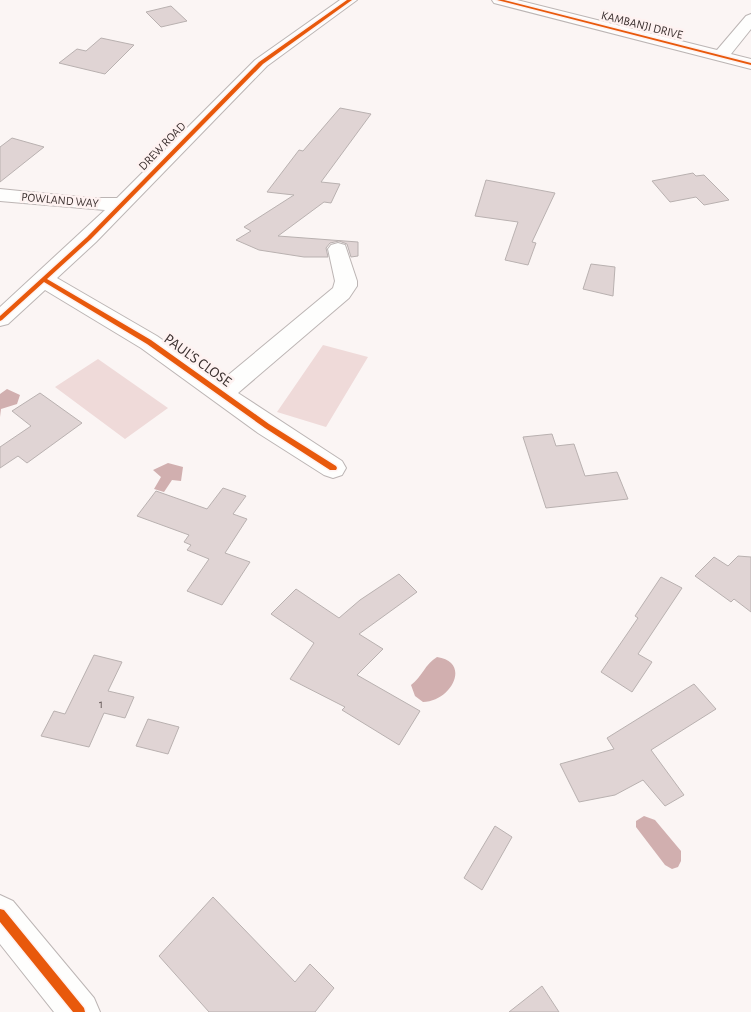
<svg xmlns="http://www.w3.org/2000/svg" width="751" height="1012" viewBox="0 0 751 1012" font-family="'Alegreya Sans',sans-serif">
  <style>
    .green { fill: #efdad9 }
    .water { fill: #d1afaf }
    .building { fill: #e0d4d4; stroke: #b9b1b0 }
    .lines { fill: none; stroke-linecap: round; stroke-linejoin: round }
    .minor-casing { stroke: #bcb5b4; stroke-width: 2 }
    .minor { fill: #fefefd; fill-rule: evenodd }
    .cycleway-casing { stroke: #fef2f1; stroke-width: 3 }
    .cycleway { fill: #e8590c; fill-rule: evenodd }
    .labels { text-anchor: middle; stroke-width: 5; stroke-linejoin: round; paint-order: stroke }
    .far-street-label { font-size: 12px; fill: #3c3130; stroke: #fef2f1 }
    .number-label { font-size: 12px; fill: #655a59 }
    .street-label { font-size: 15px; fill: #3c3130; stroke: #fef2f1 }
  </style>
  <rect width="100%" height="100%" fill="#fbf5f4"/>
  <path class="green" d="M323 345 368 357 326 427 277 412Z
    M98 359 168 408 125 439 55 387Z"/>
  <path class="water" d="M7 389 20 395 17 404 1 409 0 417V394Z
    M168 463 183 467 181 481 172 480 164 492 154 489 161 477 153 470Z
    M437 657C472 662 451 702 423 702L415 696 411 685C422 677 425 664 437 657Z
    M644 816 655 820 681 851V861L678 867 672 869 665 865 636 827V821Z"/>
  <path class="building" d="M171 6 187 21 161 27 146 12Z
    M101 38 134 45 105 74 59 63 77 49 86 51Z
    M340 108 371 114 321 182 340 184 331 203 324 202 278 236 358 242V256L351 257 347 244 339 241 330 243 326 248 328 257H304L259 250 236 240 251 231 244 227 294 195 267 192 299 150 303 151Z
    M12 138 44 147 0 182V147Z
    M693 173 696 176 704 175 729 200 704 205 696 197 670 202 652 181Z
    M486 180 555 193 532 242 536 243 528 265 505 260 518 222 475 216Z
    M591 264 615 267 613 296 583 289Z
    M40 393 82 423 27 463 18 456 0 468V447L31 426 12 411Z
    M552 434 556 446 574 444 585 476 617 472 628 499 546 508 523 437Z
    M223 488 246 496 233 514 247 519 225 553 250 562 222 605 187 591 209 559 187 550 191 545 184 542 189 535 137 516 156 491 207 509Z
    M738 556 751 557V612L734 599 731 602 695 576 714 557 728 566Z
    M399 574 417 592 359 634 383 649 357 675 420 711 399 745 342 710 345 707 290 679 314 643 271 614 296 589 339 618 360 600Z
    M661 577 682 588 638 654 652 662 632 692 601 672 638 618 635 616Z
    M94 655 122 662 108 691 134 697 125 718 104 713 89 747 41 736 54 711 65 714Z
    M694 684 716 709 651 750 684 795 665 806 643 780 615 795 579 802 560 764 614 749 607 738Z
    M148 719 179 727 168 754 136 746Z
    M495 826 512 837 482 890 464 878Z
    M213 897 295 982 310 964 334 988 315 1012H209L159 956Z
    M542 986 559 1012H509Z"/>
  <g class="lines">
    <defs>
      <path id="minor" d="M340 0H357L267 66 96 242 57 278 157 336 221 381 333 288 335 281 328 249 331 245 338 243 345 245 357 281V286L349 298 238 393 342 461 346 468 342 475 333 478 324 475 258 433 141 348 45 290 8 324 0 326V307L105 210 0 201V189L90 198H117L255 60Z
        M492 0H517L717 50 746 16 751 14V29L731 54 751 59V69L494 3Z
        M0 895 13 901 94 998 100 1012H54L0 944Z"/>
    </defs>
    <use href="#minor" class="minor-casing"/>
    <use href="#minor" class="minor"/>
    <defs>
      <path id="cycleway" d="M347 0H352L263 64 91 239 47 279 151 340 269 424 336 466 337 468 336 470H330L265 428 147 344 44 282 2 320 0 321V316L87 237 259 62Z
        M497 0H504L751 63V65Z
        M0 909 4 910 84 1008 85 1012H73L0 922Z"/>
    </defs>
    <use href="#cycleway" class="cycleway-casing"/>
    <use href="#cycleway" class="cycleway"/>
  </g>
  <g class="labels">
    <g class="far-street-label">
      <text transform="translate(642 25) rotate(14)" y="4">KAMBANJI DRIVE</text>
      <text transform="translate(162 146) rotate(-46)" y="4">DREW ROAD</text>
      <text transform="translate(60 200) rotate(5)" y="4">POWLAND WAY</text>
    </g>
    <g class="number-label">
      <text x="101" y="708">1</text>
    </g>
    <g class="street-label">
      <text transform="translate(198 360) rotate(36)" y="5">PAUL'S CLOSE</text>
    </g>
  </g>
</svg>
